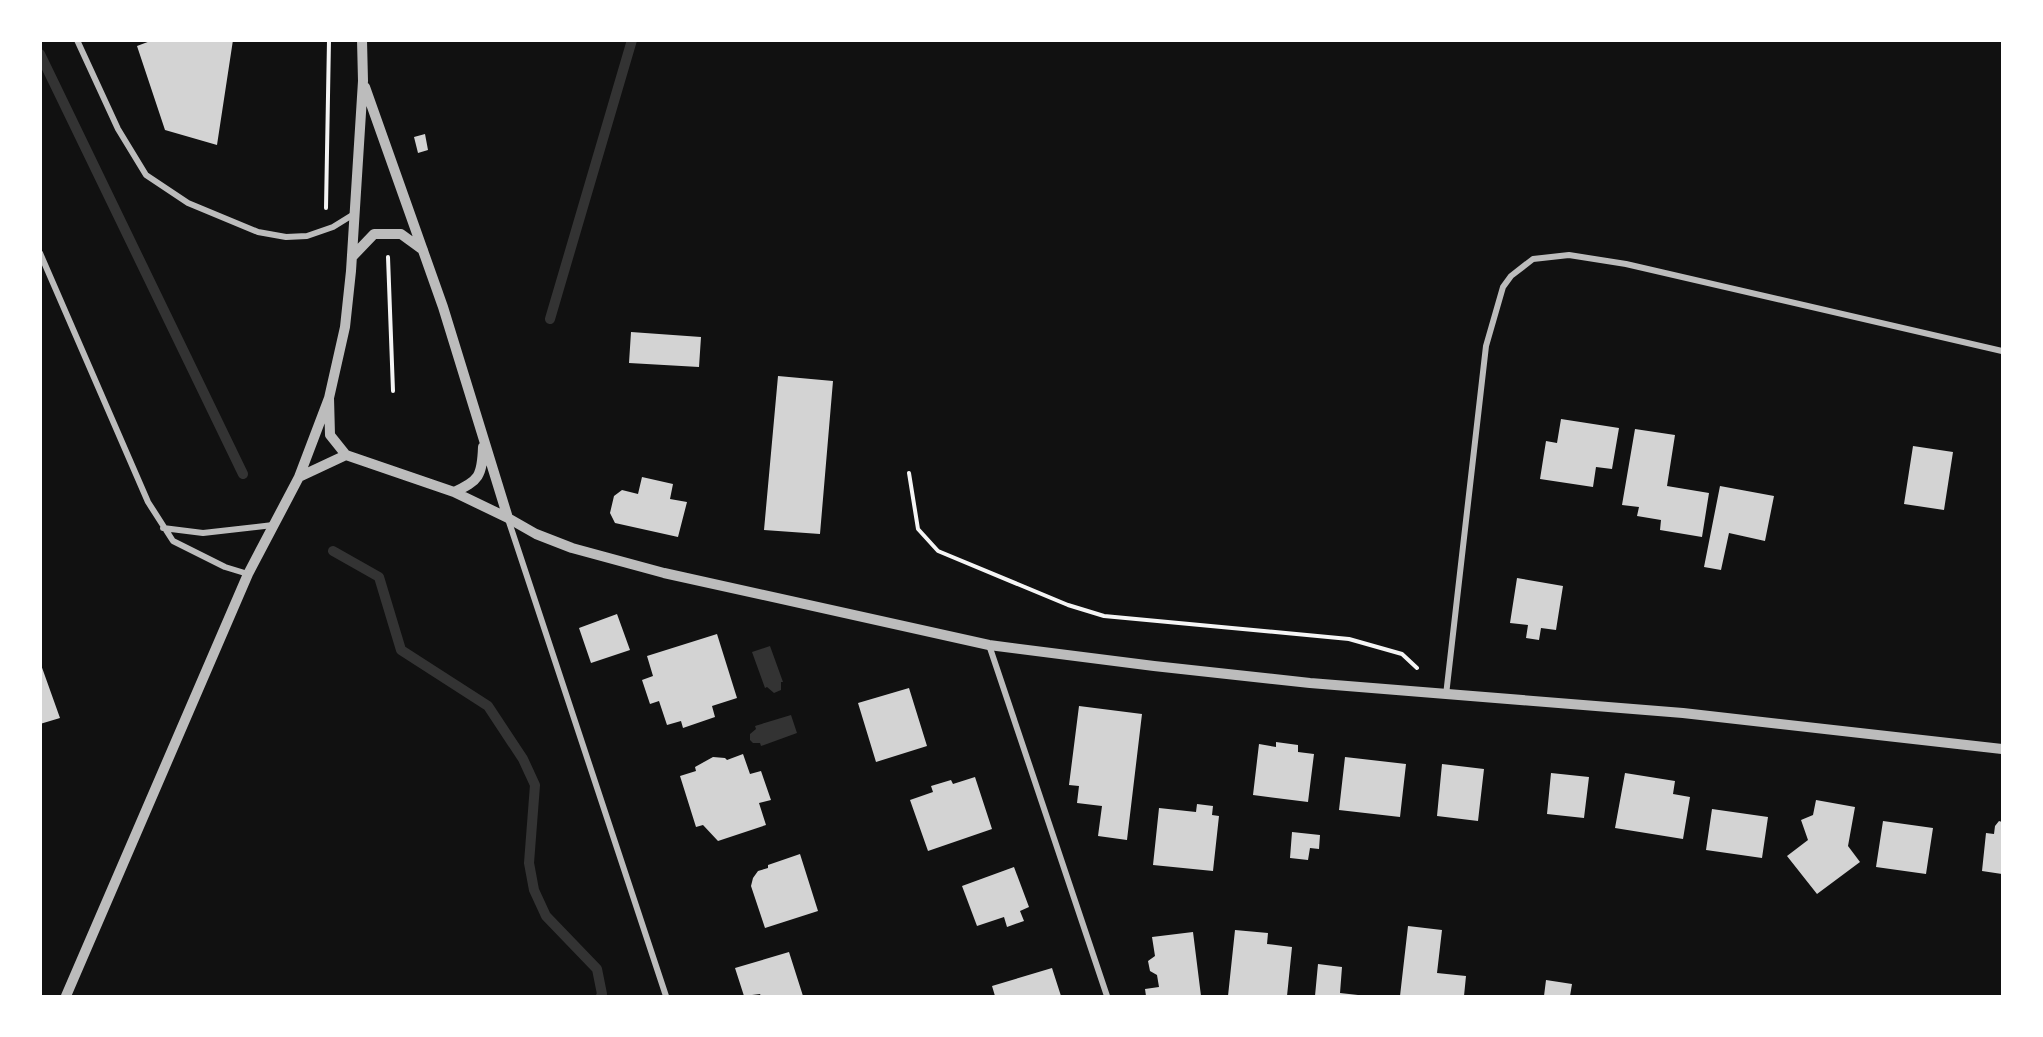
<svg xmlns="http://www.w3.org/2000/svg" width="2043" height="1037" viewBox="0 0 2043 1037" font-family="'Sofia Sans Condensed',sans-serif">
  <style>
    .water { fill: #333 }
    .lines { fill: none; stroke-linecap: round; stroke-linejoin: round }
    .stream { stroke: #333; stroke-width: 10 }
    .building { fill: #d3d3d3 }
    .path { stroke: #f5f5f5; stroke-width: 4 }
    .minor { stroke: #bcbcbc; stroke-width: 6 }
    .tertiary { stroke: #bcbcbc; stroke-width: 10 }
  </style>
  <rect width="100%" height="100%" fill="#111"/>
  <path class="water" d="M770 646 783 682H781V690L774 693 767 687 765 688 752 652Z
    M791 715 797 733 761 746 760 743H753L750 740V734L756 729 755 726Z"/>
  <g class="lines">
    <path class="stream" d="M40 54 243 474
      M550 319 632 40
      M333 551 379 577 401 650 488 706 523 759 535 785 529 863 534 890 546 916 597 969 602 994 601 996"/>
  </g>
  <path class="building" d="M153 40H233L217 145 165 130 137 46Z
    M425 134 428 150 418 153 414 137Z
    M631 332 701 337 699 367 629 363Z
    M778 376 833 381 820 534 764 530Z
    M1561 419 1619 428 1612 469 1596 467 1593 487 1540 479 1546 441 1557 443Z
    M1635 429 1675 435 1667 486 1709 493 1702 537 1660 530 1661 520 1637 516 1639 507 1622 505Z
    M1913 446 1953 452 1944 510 1904 504Z
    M642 477 673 484 670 499 687 502 678 537 615 523 610 513 614 496 622 490 638 494Z
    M1720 486 1774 496 1765 541 1729 533 1721 570 1704 567Z
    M1517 578 1563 586 1556 630 1541 628 1539 640 1526 638 1528 625 1510 623Z
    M617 614 630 650 591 663 579 628Z
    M717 634 737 698 712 706 715 717 683 728 681 721 667 725 659 701 650 704 642 680 653 676 647 656Z
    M40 662 60 718 40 724Z
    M909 688 927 746 876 762 858 703Z
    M1079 706 1142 714 1127 840 1098 836 1102 806 1077 803 1079 786 1069 785Z
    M1276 742 1298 745V752L1314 754 1308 802 1253 795 1259 744 1276 747Z
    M743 754 750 774 761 771 771 800 759 803 766 825 718 841 703 825 696 827 680 776 696 771 695 767 713 757 725 758 727 760Z
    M1345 757 1406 764 1400 817 1339 810Z
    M1442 764 1484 769 1478 821 1437 816Z
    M1551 773 1589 777 1584 818 1547 814Z
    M1625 773 1675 781 1673 794 1690 797 1683 839 1615 828Z
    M975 777 992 829 928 851 910 800 933 792 931 786 951 780 953 784Z
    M1816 800 1855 807 1848 846 1860 862 1817 894 1787 856 1808 840 1801 820 1813 815Z
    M1197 804 1213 806 1212 815 1219 816 1213 871 1153 865 1159 808 1196 812Z
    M1712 809 1768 817 1762 858 1706 850Z
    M1883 821 1933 828 1926 874 1876 867Z
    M1999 821 2002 822V874L1982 871 1986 833 1994 834 1995 826Z
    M1292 832 1320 835 1319 849 1310 848 1308 860 1290 858Z
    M800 854 818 911 765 928 751 886 753 878 758 871 768 868V865Z
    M1014 867 1029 907 1020 911 1024 921 1007 927 1004 917 977 926 962 886Z
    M1408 926 1442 930 1437 973 1466 976 1464 996H1400Z
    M1235 930 1268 933 1267 944 1292 947 1287 996H1228Z
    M1193 932 1201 996H1146L1145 989 1159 987 1157 975 1150 971 1148 961 1155 956 1152 937Z
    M789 952 803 996H761L760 994 744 996 735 968Z
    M1318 964 1342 967 1340 993 1358 995V996H1315Z
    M1052 968 1061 996H995L992 986Z
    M1546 980 1572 984 1570 996H1544Z"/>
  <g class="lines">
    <path class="path" d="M326 208 329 40
      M388 257 393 391
      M909 473 918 529 938 551 1068 605 1104 616 1349 639 1402 654 1417 668"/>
    <path class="minor" d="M77 40 118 129 146 175 188 203 258 232 286 237 307 236 333 227 354 214
      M40 253 148 502 173 541 225 567 248 574
      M508 519 666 996
      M163 528 203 533 273 525
      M989 645 1107 996
      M1446 695 1486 346 1503 287 1511 276 1533 259 1569 255 1626 264 2002 351"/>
    <path class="tertiary" d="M365 87 443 307 508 518
      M352 257 374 234H401L423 250
      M329 398 330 435 346 455 454 492 508 518 536 534 572 548 664 573 989 645 1154 666 1310 683 1683 713 2002 749
      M299 477 346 455
      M454 492C479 481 482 476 483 447
      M66 996 248 574 299 477 329 398 345 327 351 271 363 81 362 40"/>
  </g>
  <rect width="2043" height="1037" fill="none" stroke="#ffffff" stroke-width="84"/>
</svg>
